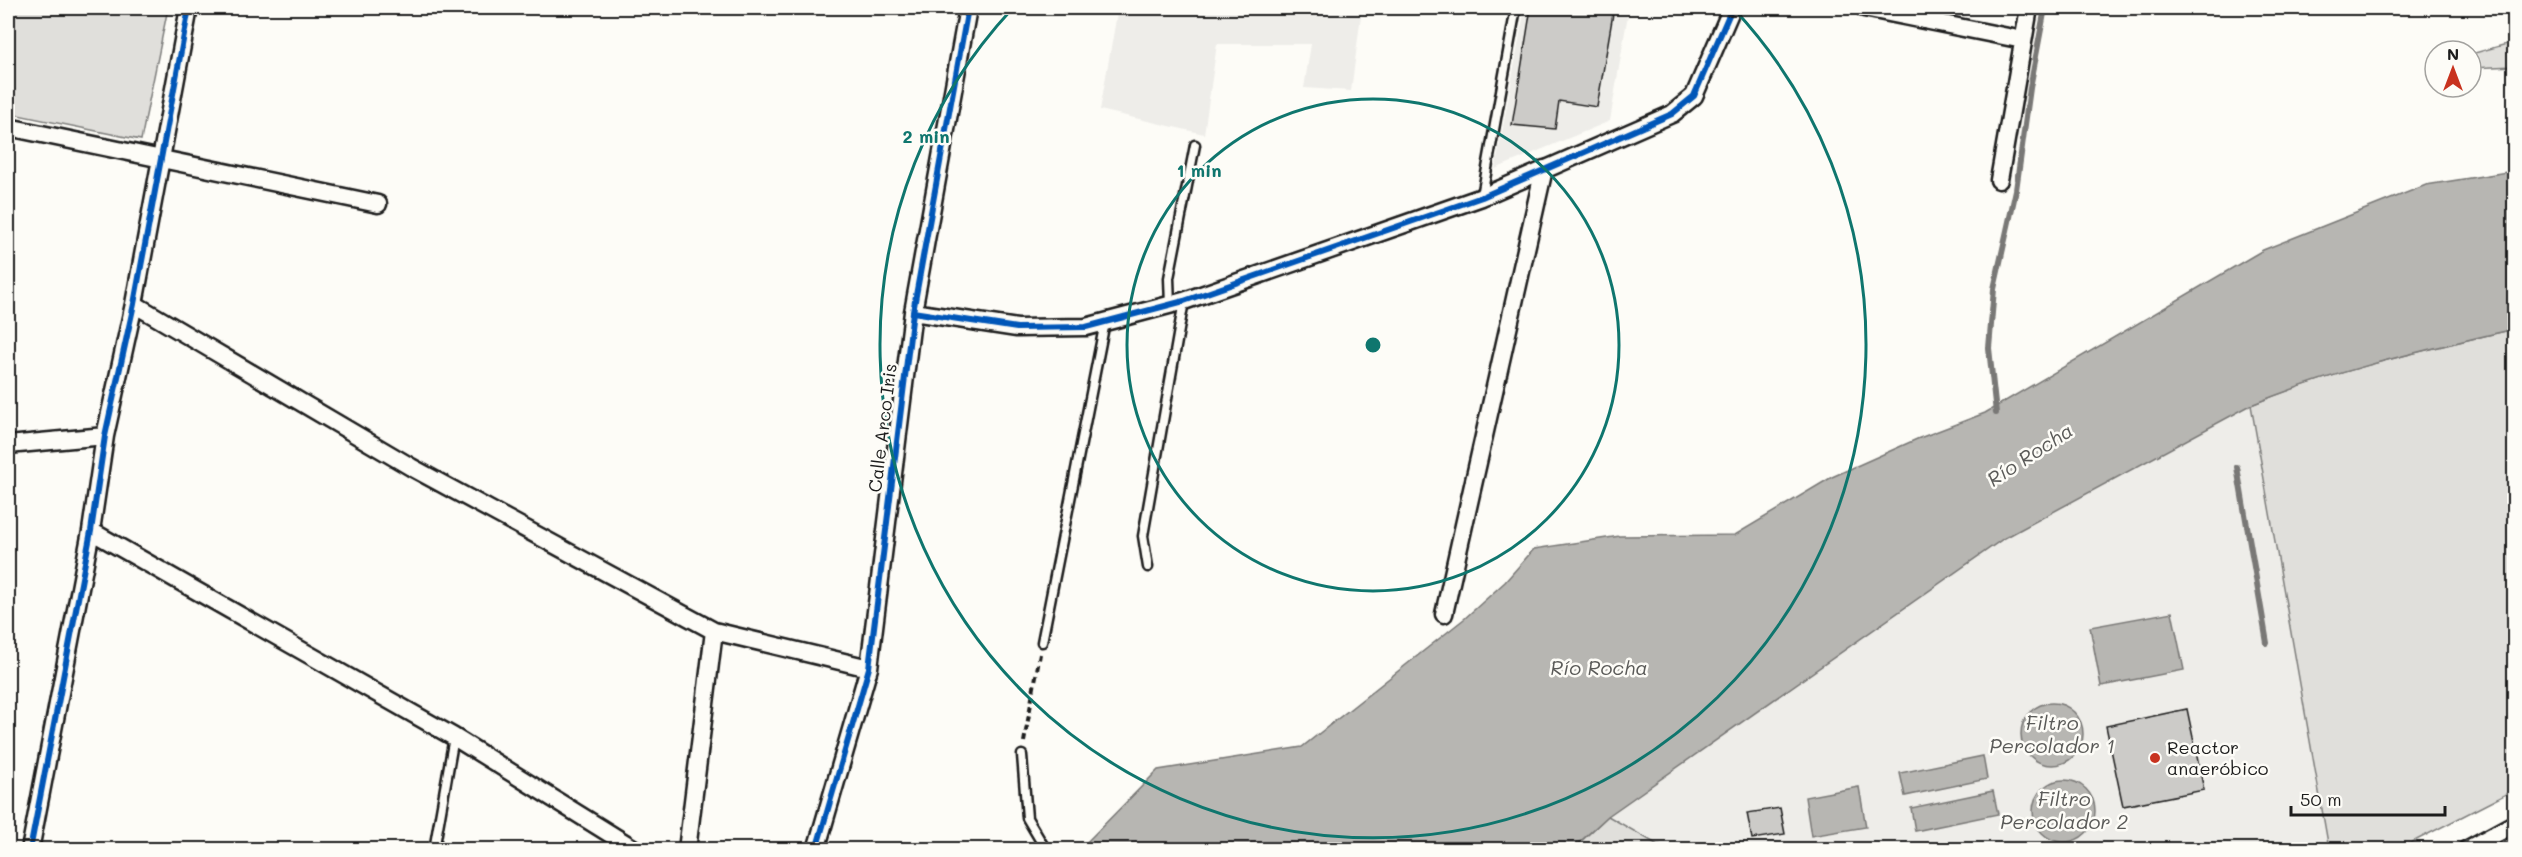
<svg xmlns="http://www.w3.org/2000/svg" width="2522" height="857" viewBox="0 0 2522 857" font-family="Mali,sans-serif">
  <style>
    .built { fill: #eeede9 }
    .green { fill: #e0dfdb; stroke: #7e7e7c; stroke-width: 1.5 }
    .water { fill: #b7b6b2; stroke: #797876; stroke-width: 1.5 }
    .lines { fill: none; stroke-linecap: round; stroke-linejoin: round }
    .stream { stroke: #797876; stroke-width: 6 }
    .building { fill: #cccbc8; stroke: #1c1c1c; stroke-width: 1.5 }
    .service-casing { stroke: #1c1c1c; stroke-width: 13 }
    .minor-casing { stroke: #1c1c1c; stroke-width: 21 }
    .path { stroke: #1c1c1c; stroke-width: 4; stroke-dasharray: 6 4.5; stroke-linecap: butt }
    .service { stroke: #fdfcf7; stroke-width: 8 }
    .minor { stroke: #fdfcf7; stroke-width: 16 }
    .cycleway-casing { stroke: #fdfcf7; stroke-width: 10 }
    .cycleway { stroke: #0057b8; stroke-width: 6 }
    .ring { fill: none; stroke: #0f766e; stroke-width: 3 }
    .poi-dot { fill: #c8321e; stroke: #fdfcf7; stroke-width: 2 }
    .labels { text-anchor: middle; stroke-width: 5; stroke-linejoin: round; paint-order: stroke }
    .street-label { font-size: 18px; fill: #1c1c1c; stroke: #fdfcf7 }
    .poi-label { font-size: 18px; fill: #1c1c1c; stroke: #fdfcf7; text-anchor: start }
    .water-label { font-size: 20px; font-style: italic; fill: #5a5a58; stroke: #fdfcf7 }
    .centre { fill: #0f766e; stroke: #fdfcf7; stroke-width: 3 }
    .ring-label { font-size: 18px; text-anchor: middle; font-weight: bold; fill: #0f766e; stroke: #fdfcf7; stroke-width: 5; stroke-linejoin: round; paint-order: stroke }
  </style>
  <rect width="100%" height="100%" fill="#fdfcf7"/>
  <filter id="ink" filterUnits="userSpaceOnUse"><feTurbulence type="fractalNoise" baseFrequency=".0167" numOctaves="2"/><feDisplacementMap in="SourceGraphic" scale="12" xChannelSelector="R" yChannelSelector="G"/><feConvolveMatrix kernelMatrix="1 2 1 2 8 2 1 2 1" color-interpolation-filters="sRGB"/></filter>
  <g filter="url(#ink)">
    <path class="built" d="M1118 8H1362L1351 91 1304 88 1311 44H1217L1204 134 1100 110Z
      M1525 8H1629L1610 121 1495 169Z
      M2251 405 2329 849 1572 850 1608 816 2003 539Z"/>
    <path class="green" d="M8 8H168L141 140 8 113Z
      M2514 42V66L2471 68V54Z
      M2514 329V790L2399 849H2329L2251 405C2335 370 2426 350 2514 329Z
      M1608 816 1665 849 1572 850Z"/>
    <path class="water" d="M2514 171V329C2426 350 2335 370 2251 405L2003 539 1608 816 1572 849H1080L1158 770 1302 747 1464 619 1505 582 1534 549 1620 536 1735 535 1832 477 1917 439 1985 413 2263 250 2426 185Z
      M2172 612 2184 670 2101 686 2090 627Z
      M2021 734a31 31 0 1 1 62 0a31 31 0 1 1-62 0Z
      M1983 756 1987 779 1905 796 1900 773Z
      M2033 811a31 31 0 1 1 62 0a31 31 0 1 1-62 0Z
      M1859 787 1866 827 1811 836 1805 797Z
      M1993 791 1998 814 1915 831 1911 808Z"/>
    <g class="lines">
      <path class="stream" d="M1996 413 1989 348 1994 289 2016 190 2030 88 2045 8
        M2237 467 2267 643"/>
    </g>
    <path class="building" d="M1531 8H1614L1597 107 1559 101 1555 129 1512 125Z
      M2187 709 2204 790 2123 806 2106 726Z
      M1780 808 1785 834 1752 839 1747 813Z"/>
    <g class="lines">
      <defs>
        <path id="service" d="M1482 196 1516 8
          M1170 305 1169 278 1195 145
          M1148 567 1143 536 1184 301
          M1042 642 1105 322
          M1022 755 1027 818 1046 850
          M434 850 454 737"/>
        <path id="minor" d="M1864 8 2023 40
          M8 127 378 204
          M1999 180 2029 8
          M134 304 411 467 714 631 869 668
          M913 312 1017 328 1086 327 1184 301 1482 197 1672 114 1694 96 1732 8
          M8 445 105 436
          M91 531 454 737 636 850
          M1444 614 1544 169
          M30 850 91 531 105 436 134 304 189 8
          M687 850 714 631
          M816 850 869 668 913 312 968 8
          M2466 850 2514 824"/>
      </defs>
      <use href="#service" class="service-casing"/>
      <use href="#minor" class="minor-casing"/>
      <path class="path" d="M1024 742 1040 654"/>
      <use href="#service" class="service"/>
      <use href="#minor" class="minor"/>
      <defs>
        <path id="cycleway" d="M913 312 1017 328 1086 327 1184 301 1482 197 1672 114 1694 96 1732 8
          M30 850 91 531 105 436 134 304 189 8
          M816 850 869 668 913 312 968 8"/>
      </defs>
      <use href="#cycleway" class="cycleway-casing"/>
      <use href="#cycleway" class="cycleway"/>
    </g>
  </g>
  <g class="ring">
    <circle cx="1373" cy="345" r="246"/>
    <path d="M1734 9A493 493 0 1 1 1012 9"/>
  </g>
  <circle class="poi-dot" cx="2155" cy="758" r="6"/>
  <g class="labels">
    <g class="street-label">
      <text transform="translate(883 428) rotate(-83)" y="6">Calle Arco Iris</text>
    </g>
    <g class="poi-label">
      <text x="2167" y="754">Reactor<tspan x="2167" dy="21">anaeróbico</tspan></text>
    </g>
    <g class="water-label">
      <text transform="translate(2030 455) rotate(-33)" y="7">Río Rocha</text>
      <text x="1599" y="675">Río Rocha</text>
      <text x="2052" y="730">Filtro<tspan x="2052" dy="23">Percolador 1</tspan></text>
      <text x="2064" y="806">Filtro<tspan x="2064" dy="23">Percolador 2</tspan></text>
    </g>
  </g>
  <circle cx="1373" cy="345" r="9" class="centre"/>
  <g class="ring-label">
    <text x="926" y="143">2 min</text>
    <text x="1199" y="177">1 min</text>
  </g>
  <rect width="2522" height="857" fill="none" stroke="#fdfcf7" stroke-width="30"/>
  <rect x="15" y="15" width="2492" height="827" fill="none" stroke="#1c1c1c" stroke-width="2" filter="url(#ink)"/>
  <g transform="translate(2453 69)"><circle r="28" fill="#fdfcf7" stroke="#a3a29f" stroke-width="1.5"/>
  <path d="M0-4.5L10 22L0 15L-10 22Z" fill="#c8321e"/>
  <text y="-9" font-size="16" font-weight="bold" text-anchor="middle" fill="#1c1c1c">N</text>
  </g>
  <path d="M2291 806v9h154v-9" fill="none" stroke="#1c1c1c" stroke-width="3"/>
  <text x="2300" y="806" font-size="18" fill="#1c1c1c" stroke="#fdfcf7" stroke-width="4.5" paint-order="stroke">50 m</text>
</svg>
